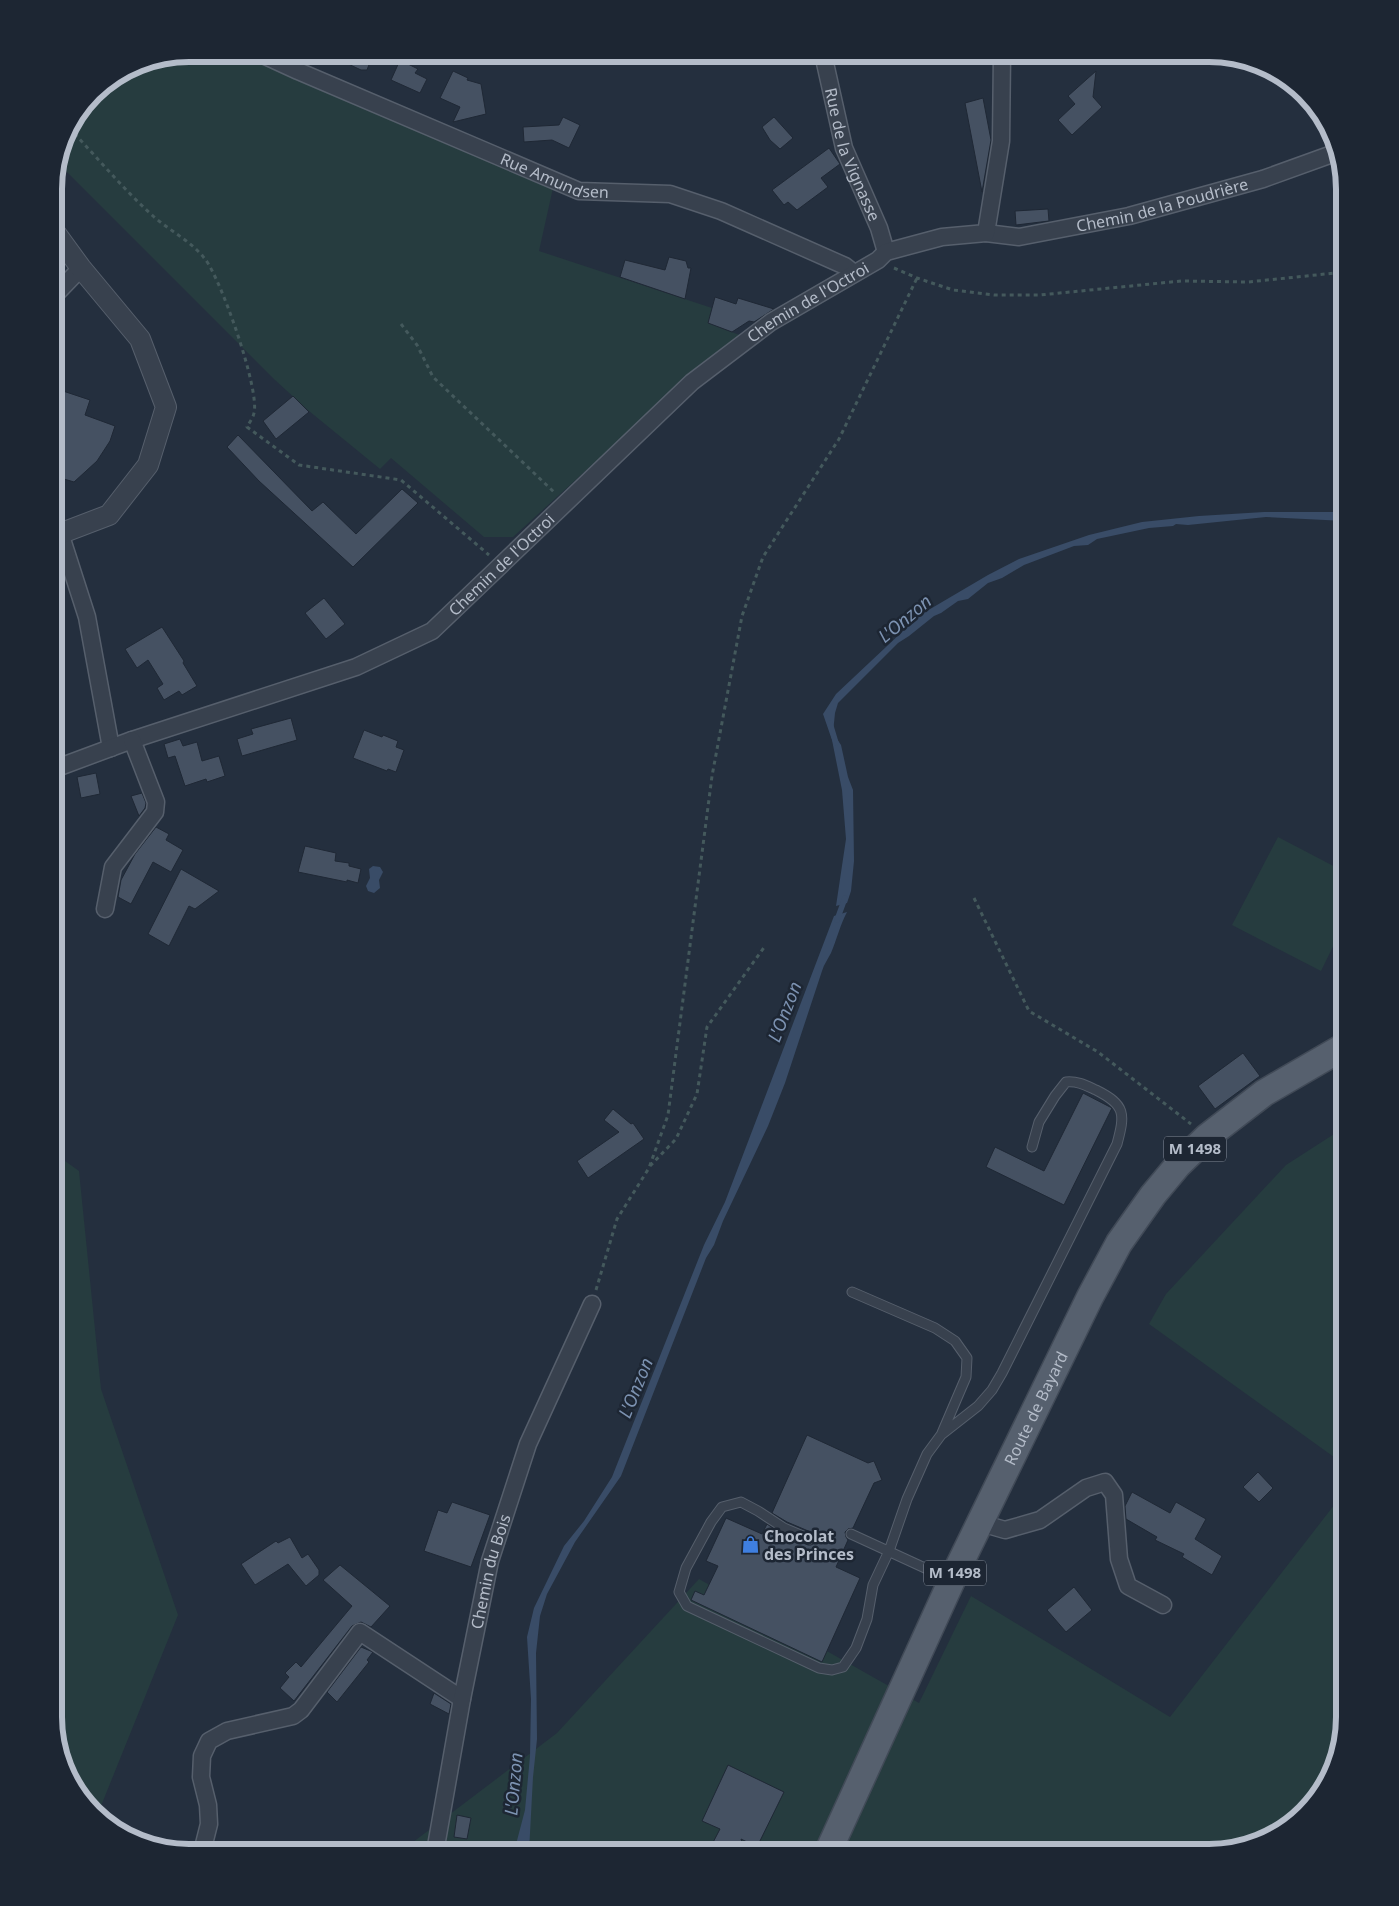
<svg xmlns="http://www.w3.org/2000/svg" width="1399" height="1906" viewBox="0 0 1399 1906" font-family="'Noto Sans',sans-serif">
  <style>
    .green { fill: #263c3f }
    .water { fill: #394c67 }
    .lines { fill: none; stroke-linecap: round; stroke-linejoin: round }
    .stream { stroke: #394c67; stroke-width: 5.5 }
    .building { fill: #455162; stroke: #1f2835 }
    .service-casing { stroke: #565f6c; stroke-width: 11 }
    .minor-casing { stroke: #565f6c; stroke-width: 19 }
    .tertiary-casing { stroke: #565f6c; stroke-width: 22 }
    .primary-casing { stroke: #414a57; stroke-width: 29 }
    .path { stroke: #44595c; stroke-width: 3; stroke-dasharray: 4 4; stroke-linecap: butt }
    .service { stroke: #38414e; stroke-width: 9 }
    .minor { stroke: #38414e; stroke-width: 16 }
    .tertiary { stroke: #38414e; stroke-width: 20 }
    .primary { stroke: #56606e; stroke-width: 26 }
    .labels { text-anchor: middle; stroke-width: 5; stroke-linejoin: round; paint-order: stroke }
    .shield { fill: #1d2633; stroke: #878f9c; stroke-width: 1 }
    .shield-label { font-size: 15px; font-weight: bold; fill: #b4bcc9 }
    .street-label { font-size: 16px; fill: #b4bcc9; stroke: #1d2633 }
    .poi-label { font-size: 16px; font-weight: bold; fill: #b4bcc9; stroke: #1d2633; text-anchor: start }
    .water-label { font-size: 18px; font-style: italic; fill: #7c92b1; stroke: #1d2633 }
    .rim { fill: none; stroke: #b4bcc9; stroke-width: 6 }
  </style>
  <rect width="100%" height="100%" fill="#242f3e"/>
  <path class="green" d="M190 54H245L249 55 292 77 553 188 539 251 712 308 708 323 742 336 706 361 513 537H484L391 458 380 469 309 411 275 380 59 164 68 129 100 88 138 64Z
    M1278 837 1345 872V922L1321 971 1232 925Z
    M1345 1127V1465L1149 1324 1166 1294 1286 1165Z
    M54 1153 79 1171 101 1389 178 1615 99 1811 72 1784 54 1716Z
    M1345 1491V1716L1327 1784 1277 1834 1209 1852H400L557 1733 699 1579 919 1703 971 1596 1170 1717Z"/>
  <path class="water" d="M1264 512H1345V521L1266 517 1188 525 1176 524 1173 526 1149 528 1097 539 1088 545 1074 546 1024 565 1002 578 988 583 968 599 958 601 941 613 934 616 909 636 898 643 838 703 835 713 833 733 841 745 848 777 853 790 854 861 851 891 847 903 836 906 846 839 842 790 832 740 823 714 836 694 920 615 988 575 1019 559 1089 535 1142 522 1199 516Z
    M373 866 380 867 383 872 379 880 380 888 374 893 368 891 366 886 370 878 369 869Z
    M847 912C840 925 837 939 831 953 828 959 824 964 822 971L785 1083 768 1126 723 1221 714 1245 706 1258 621 1476 575 1542 547 1594 540 1616 536 1653 537 1739 533 1777 529 1852H514L525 1810 530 1756 531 1699 527 1637 534 1608 564 1546 584 1521 612 1477 704 1245 725 1202 834 916Z"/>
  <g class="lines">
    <path class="stream" d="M830 723 836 743
      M837 920 845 898"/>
  </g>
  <path class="building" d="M327 54H364L370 56V62L367 70H361Z
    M400 60 418 69 415 73 427 79 420 93 391 80Z
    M453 71 468 78 467 80 481 84 486 114 453 122 460 107 440 98Z
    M1096 71 1093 97 1102 107 1072 135 1058 120 1075 104 1068 96Z
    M983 98 991 140 982 192 965 103Z
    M563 117 580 125 569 148 552 140 524 142 523 127 559 125Z
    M774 117 793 138 780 149 770 140 762 127Z
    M829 148 840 164 821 178 828 187 797 210 788 202 784 205 772 190Z
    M1048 209 1049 221 1016 225 1015 211Z
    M669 257 686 261 688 268H691L685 299 620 277 625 260 665 270Z
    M715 297 736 304 738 298 774 309 754 322 749 321 732 332 708 323Z
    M54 388 90 400 85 415 115 426 110 441 97 461 74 482 54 476Z
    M293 396 309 412 276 439 263 421Z
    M238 435 312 511 323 502 356 534 402 489 418 503 353 567 259 481 227 447Z
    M324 598 345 624 326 639 305 613Z
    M162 627 184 661 183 663 197 686 182 695 179 691 164 700 157 688 163 684 148 660 137 668 125 649Z
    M291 718 297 740 242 756 237 739 253 734 251 729Z
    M364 730 382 737 383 735 398 741 396 747 404 750 396 772 388 769 387 771 353 758Z
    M180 739 183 746 197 742 202 761 219 756 225 776 207 782 206 779 185 786 175 756 168 758 164 744Z
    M96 773 100 794 81 798 77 777Z
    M142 793 146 803 145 808 139 816 131 796Z
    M156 827 169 834 166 840 183 850 171 872 153 862 131 904 118 897 121 880 135 854Z
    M305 846 336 853 335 861 349 863V866L361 869 358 883 347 880V882L298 872Z
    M181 869 219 891 195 909 189 906 169 946 148 934Z
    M1243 1053 1260 1076 1215 1109 1198 1086Z
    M1083 1093 1112 1108 1064 1205 986 1167 995 1147 1044 1171Z
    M613 1109 631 1124 633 1123 644 1139 588 1178 577 1161 619 1132 604 1120Z
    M807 1435 868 1463 874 1461 882 1480 874 1483 853 1528 848 1529 845 1532 846 1537 848 1540 836 1567 860 1578 822 1662 691 1600 695 1591 704 1595 718 1566 706 1561 726 1518 762 1534 767 1524 781 1534 808 1545H811L816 1542V1538L813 1533 787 1522 772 1513Z
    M1258 1472 1273 1488 1259 1502 1243 1487Z
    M1132 1492 1170 1513 1176 1502 1206 1519 1195 1539 1222 1556 1212 1575 1182 1557 1184 1554 1155 1540 1157 1537 1126 1519 1125 1506Z
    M452 1502 490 1515 471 1567 424 1551 438 1510 447 1513Z
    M290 1537 302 1558 308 1554 319 1570V1575L306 1586 288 1564 255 1585 241 1564 276 1541 278 1543Z
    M340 1565 390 1606 371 1627 361 1622 352 1626 294 1701 280 1688 289 1677 285 1673 296 1662 301 1667 352 1606 323 1580Z
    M1074 1587 1092 1610 1066 1632 1047 1610Z
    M361 1647 373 1652 367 1660 369 1662 337 1702 327 1692Z
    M434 1693 451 1704 449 1714 430 1704Z
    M728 1765 784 1792 757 1847 741 1839 745 1852H708L720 1829 702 1821Z
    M457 1815 471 1818 467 1839 454 1837Z"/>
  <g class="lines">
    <defs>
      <path id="service" d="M852 1292 935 1328 955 1341 967 1358 966 1377 942 1433
        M851 1534 951 1580
        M810 1539 784 1528 758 1511 741 1502 722 1507 711 1522 686 1568 679 1592 687 1606 819 1668 832 1670 843 1667 856 1648 867 1619 873 1585 889 1551 907 1499 927 1454 941 1435 978 1406 992 1390 1002 1373 1117 1144C1125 1114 1126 1105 1096 1090 1085 1085 1078 1081 1066 1082L1055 1096 1039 1122 1032 1147"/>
      <g id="minor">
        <path id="s1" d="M261 54 298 71 579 191 670 194 721 211 845 266 854 273"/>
        <path id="s2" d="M823 54 844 148 879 228 886 252"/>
        <path id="s3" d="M986 233 1019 237 1129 216 1263 179 1335 153"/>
        <path d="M54 296 81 268"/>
        <path d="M60 533 87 617 111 748"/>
        <path id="s4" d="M54 769 132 740 356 667 432 631 692 382 771 322 878 260 886 252 942 237 986 233 1001 141 1002 54"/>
        <path d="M105 909 113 867 155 812 156 802 132 740"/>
        <path d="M981 1523 1005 1530 1040 1520 1086 1488 1105 1482 1114 1495 1119 1559 1128 1586 1163 1605"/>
        <path d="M202 1852 209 1824 208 1805 201 1777 202 1756 209 1741 227 1731 293 1716 301 1710 360 1632 462 1699"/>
        <path id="s5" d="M435 1852 462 1699 490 1561 528 1444 592 1304"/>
      </g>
      <path id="tertiary" d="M54 536 109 515 148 465 166 407 140 339 81 268 54 231"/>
      <g id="primary">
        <path id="s6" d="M828 1852 952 1580 1090 1297 1119 1243 1153 1195 1178 1165 1207 1137 1264 1093 1345 1046"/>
      </g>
    </defs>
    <use href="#service" class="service-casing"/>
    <use href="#minor" class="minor-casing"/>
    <use href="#tertiary" class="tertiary-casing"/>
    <use href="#primary" class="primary-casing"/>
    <path class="path" d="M69 128C97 157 123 189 153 216 170 231 191 241 205 259 221 279 260 390 254 413 253 418 249 423 247 427L299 465 401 480 489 555
      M894 268 917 278 953 290 994 295H1040L1181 281 1248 282 1345 272
      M401 324 417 345 433 377 555 493
      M974 898 1029 1011 1098 1052 1191 1124
      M650 1166 676 1139 697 1094 707 1027 765 946
      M596 1290 617 1219 649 1168 668 1115 712 776 742 616 763 557 839 439 917 278"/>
    <use href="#service" class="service"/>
    <use href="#minor" class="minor"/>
    <use href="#tertiary" class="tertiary"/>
    <use href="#primary" class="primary"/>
  </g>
  <defs>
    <symbol id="shop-bare" viewBox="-9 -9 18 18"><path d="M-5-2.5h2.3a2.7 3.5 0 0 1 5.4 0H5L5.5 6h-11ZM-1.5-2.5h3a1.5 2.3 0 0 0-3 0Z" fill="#3f7fe0" stroke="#1d2633" stroke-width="2.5" paint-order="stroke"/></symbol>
  </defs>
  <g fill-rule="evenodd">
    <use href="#shop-bare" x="738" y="1532" width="25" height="25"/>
  </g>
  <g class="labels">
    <g class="shield">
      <rect x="1164" y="1136.5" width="62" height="25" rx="4"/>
      <rect x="924" y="1560.5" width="62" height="25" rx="4"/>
    </g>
    <g class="shield-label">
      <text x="1195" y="1154">M 1498</text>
      <text x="955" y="1578">M 1498</text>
    </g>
    <g class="street-label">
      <text dy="6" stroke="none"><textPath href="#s2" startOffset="105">Rue de la Vignasse</textPath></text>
      <text dy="6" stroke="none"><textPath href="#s1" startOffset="319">Rue Amundsen</textPath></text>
      <text dy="6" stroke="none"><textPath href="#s3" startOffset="180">Chemin de la Poudrière</textPath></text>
      <text dy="6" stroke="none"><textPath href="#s4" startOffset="904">Chemin de l'Octroi</textPath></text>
      <text dy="6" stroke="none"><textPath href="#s4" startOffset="499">Chemin de l'Octroi</textPath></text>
      <text dy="6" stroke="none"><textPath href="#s6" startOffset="490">Route de Bayard</textPath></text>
      <text dy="6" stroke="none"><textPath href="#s5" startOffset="286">Chemin du Bois</textPath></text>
    </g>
    <g class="poi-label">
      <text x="764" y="1542">Chocolat<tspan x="764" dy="18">des Princes</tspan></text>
    </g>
    <g class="water-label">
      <text transform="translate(905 619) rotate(-40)" y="6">L'Onzon</text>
      <text transform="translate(785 1012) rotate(-69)" y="6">L'Onzon</text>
      <text transform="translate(636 1388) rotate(-68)" y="6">L'Onzon</text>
      <text transform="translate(514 1784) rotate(-85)" y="6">L'Onzon</text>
    </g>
  </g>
  <path d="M0 0H1399V1906H0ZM189 62H1209A127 127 0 0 1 1336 189V1717A127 127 0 0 1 1209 1844H189A127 127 0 0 1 62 1717V189A127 127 0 0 1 189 62Z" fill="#1d2633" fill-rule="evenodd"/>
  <path class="rim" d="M189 62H1209A127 127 0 0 1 1336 189V1717A127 127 0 0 1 1209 1844H189A127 127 0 0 1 62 1717V189A127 127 0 0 1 189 62Z"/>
</svg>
